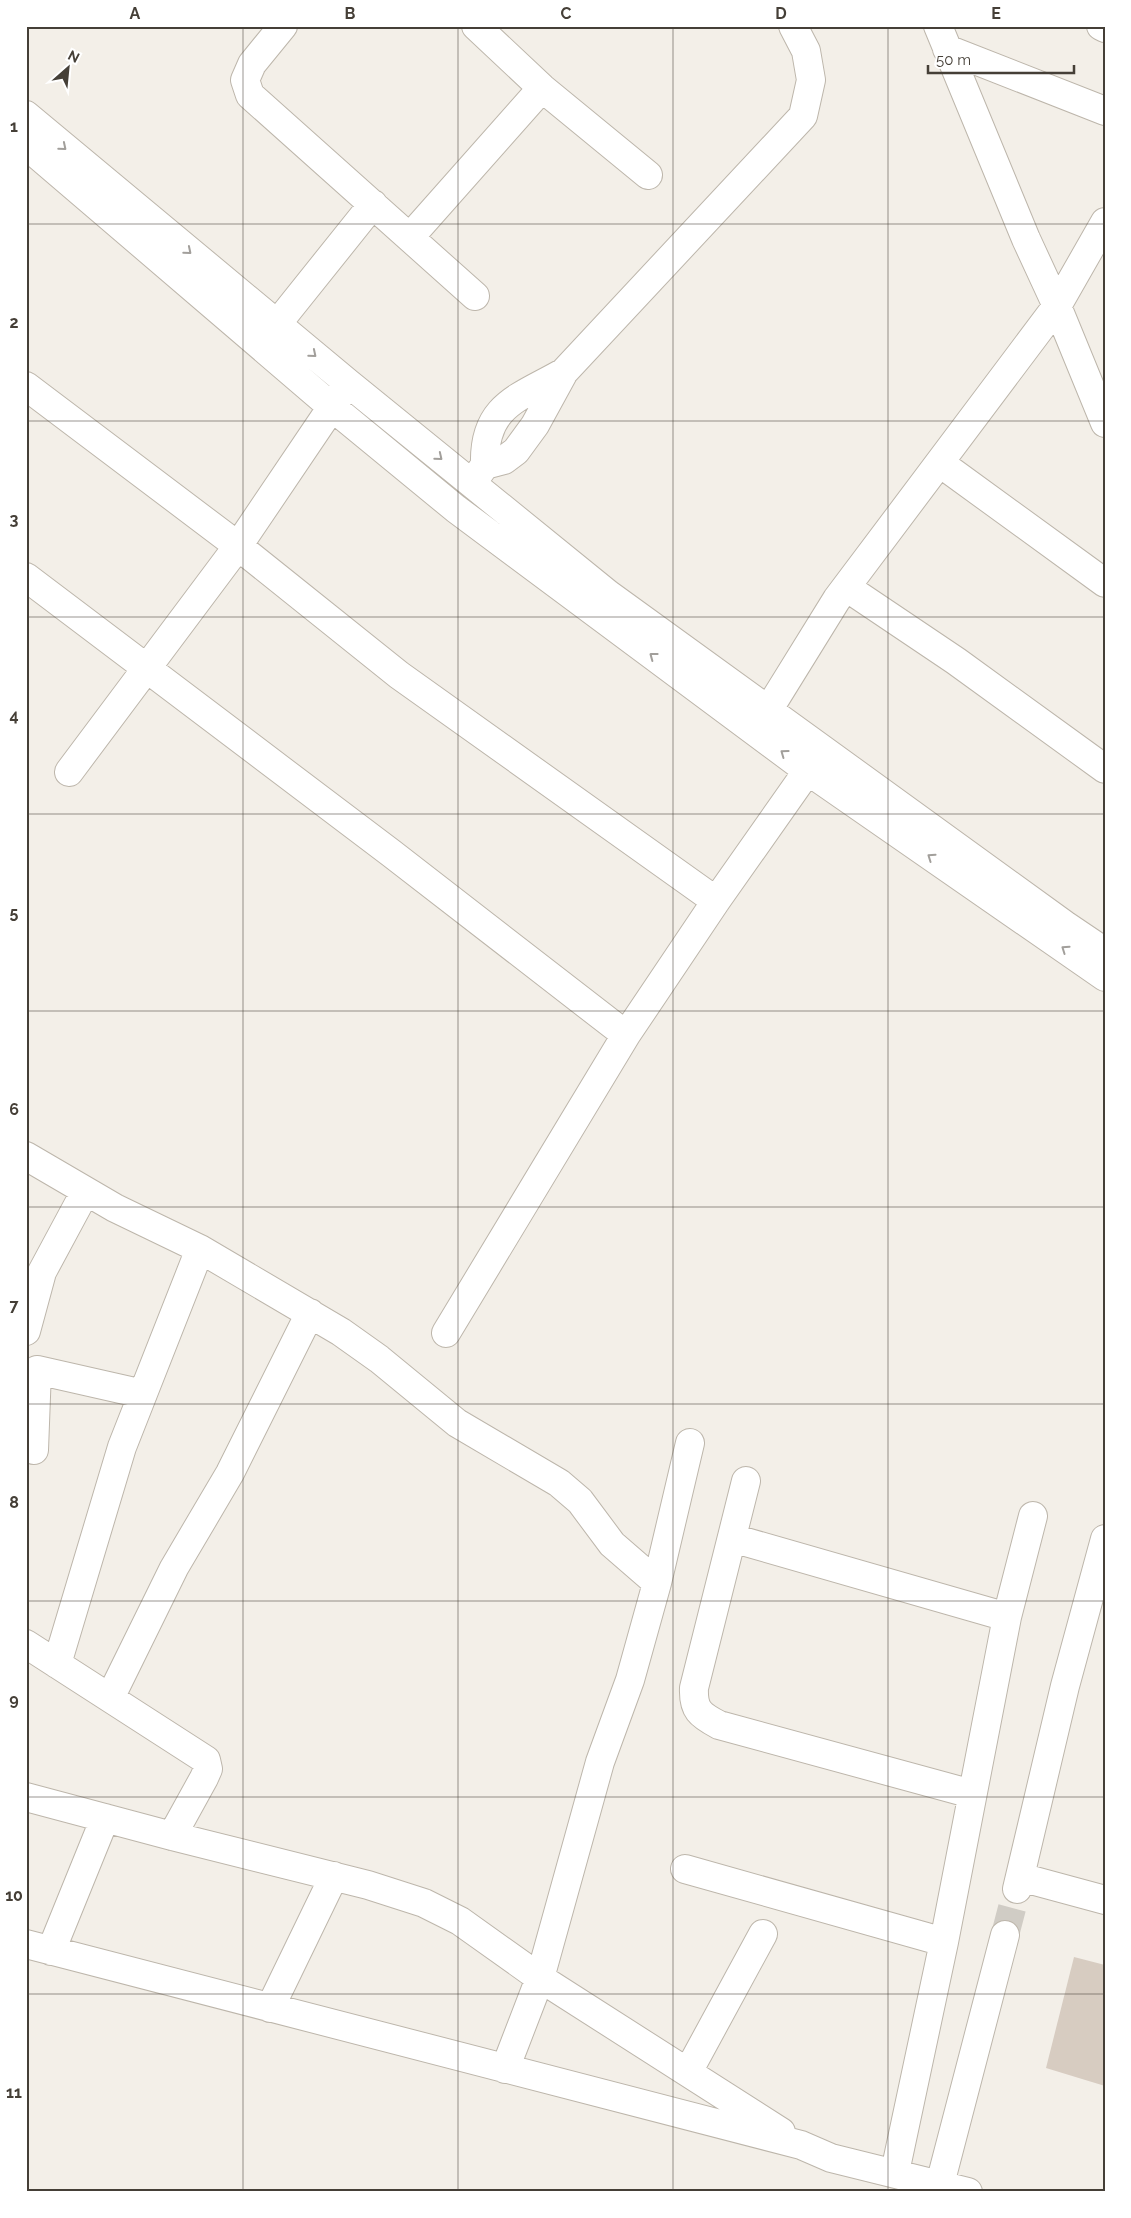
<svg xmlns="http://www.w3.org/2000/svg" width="1131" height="2218" viewBox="0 0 1131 2218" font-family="Raleway,sans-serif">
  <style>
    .building { fill: #d7ccc1 }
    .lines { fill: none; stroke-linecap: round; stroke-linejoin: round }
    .minor-tunnel { stroke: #d0ccc5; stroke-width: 28; stroke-dasharray: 28 14; stroke-linecap: butt }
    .minor-casing { stroke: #bdb6ab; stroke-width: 30 }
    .minor { stroke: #fff; stroke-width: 28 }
    .oneway { stroke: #a29f9b }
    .grid { fill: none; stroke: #453f37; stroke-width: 1; stroke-opacity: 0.55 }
    .neatline { fill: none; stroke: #453f37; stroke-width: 2 }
    .grid-label { font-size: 16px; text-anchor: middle; font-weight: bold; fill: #453f37 }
  </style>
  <rect width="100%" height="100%" fill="#f3efe8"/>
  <path class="building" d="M1074 1957 1105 1965V2086L1046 2068Z"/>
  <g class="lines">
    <path class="minor-tunnel" d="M1005 1935 1017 1889"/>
    <defs>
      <path id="minor" d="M283 26 252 64 245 80 250 95 475 296
        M476 26 542 88 648 175
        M938 26 1026 239 1057 306 1105 423
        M1101 26 1105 28
        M947 49 1105 111
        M26 115 348 383 608 594 1065 925 1105 952
        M26 145 332 407 456 509 808 771 1105 977
        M410 237 542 88
        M277 324 373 204
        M26 386 238 546 399 675 716 901
        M940 463 1105 583
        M485 465C483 405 519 398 564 372
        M472 483 485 465 504 460 516 451 535 425 564 372 803 116 811 80 806 51 793 26
        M26 577 391 853 626 1035
        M846 587 956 661 1105 769
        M759 725 837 599 1057 306 1105 222
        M69 772 238 546 342 392
        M26 1156 115 1208 200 1249 341 1332 379 1359 457 1423 559 1483 580 1501 612 1544 657 1583
        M26 1331 42 1272 85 1192
        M446 1333 626 1035 716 901 818 756
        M34 1450 37 1370 143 1394
        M746 1481 694 1688C693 1710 700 1715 719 1725L972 1794
        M732 1538 1007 1617
        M26 1644 206 1760 208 1769 204 1778 172 1836
        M57 1664 122 1447 200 1249
        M110 1698 174 1568 230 1473 310 1313
        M26 1797 172 1836 368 1885 424 1903 460 1921 540 1978 781 2132
        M685 1869 944 1942
        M1020 1877 1105 1900
        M1017 1889 1065 1686 1105 1539
        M26 1944 801 2145 831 2158 968 2192
        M51 1951 105 1818
        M270 2008 334 1876
        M505 2069 540 1978 600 1762 630 1680 657 1583 690 1443
        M688 2072 763 1934
        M895 2172 944 1942 1007 1617 1033 1516
        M940 2184 1005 1935"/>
    </defs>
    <use href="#minor" class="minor-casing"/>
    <use href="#minor" class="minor"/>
  </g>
  <defs><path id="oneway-chevron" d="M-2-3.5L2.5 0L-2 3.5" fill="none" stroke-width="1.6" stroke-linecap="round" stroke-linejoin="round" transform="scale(1.25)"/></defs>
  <g class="oneway">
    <use href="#oneway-chevron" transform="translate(63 147) rotate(40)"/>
    <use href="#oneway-chevron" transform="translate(188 251) rotate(40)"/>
    <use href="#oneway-chevron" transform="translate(313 354) rotate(40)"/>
    <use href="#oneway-chevron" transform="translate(439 457) rotate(39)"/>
    <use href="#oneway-chevron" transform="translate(653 656) rotate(-143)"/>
    <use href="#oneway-chevron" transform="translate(784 753) rotate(-144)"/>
    <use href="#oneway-chevron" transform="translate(931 857) rotate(-145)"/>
    <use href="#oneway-chevron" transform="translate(1065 949) rotate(-145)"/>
  </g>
  <path class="grid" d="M243 26V2192M458 26V2192M673 26V2192M888 26V2192M26 224H1105M26 421H1105M26 617H1105M26 814H1105M26 1011H1105M26 1207H1105M26 1404H1105M26 1601H1105M26 1797H1105M26 1994H1105"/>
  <rect width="1131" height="2218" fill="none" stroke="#ffffff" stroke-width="55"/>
  <g transform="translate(68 68) rotate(27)" stroke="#ffffff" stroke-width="4" paint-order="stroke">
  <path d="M0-4L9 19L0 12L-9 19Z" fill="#453f37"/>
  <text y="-8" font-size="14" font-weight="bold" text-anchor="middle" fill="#453f37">N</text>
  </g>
  <path d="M928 65v8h146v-8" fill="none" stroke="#453f37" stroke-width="2.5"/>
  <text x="936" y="65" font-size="15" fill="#453f37" stroke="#ffffff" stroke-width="4" paint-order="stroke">50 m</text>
  <rect x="28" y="28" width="1076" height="2162" class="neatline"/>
  <g class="grid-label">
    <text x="135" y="19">A</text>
    <text x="350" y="19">B</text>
    <text x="566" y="19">C</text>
    <text x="781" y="19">D</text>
    <text x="996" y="19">E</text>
    <text x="14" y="132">1</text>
    <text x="14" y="328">2</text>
    <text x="14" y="525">3</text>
    <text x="14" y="721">4</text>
    <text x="14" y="918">5</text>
    <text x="14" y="1115">6</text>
    <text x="14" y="1311">7</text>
    <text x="14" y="1508">8</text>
    <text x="14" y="1705">9</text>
    <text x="14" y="1901">10</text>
    <text x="14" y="2098">11</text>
  </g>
</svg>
